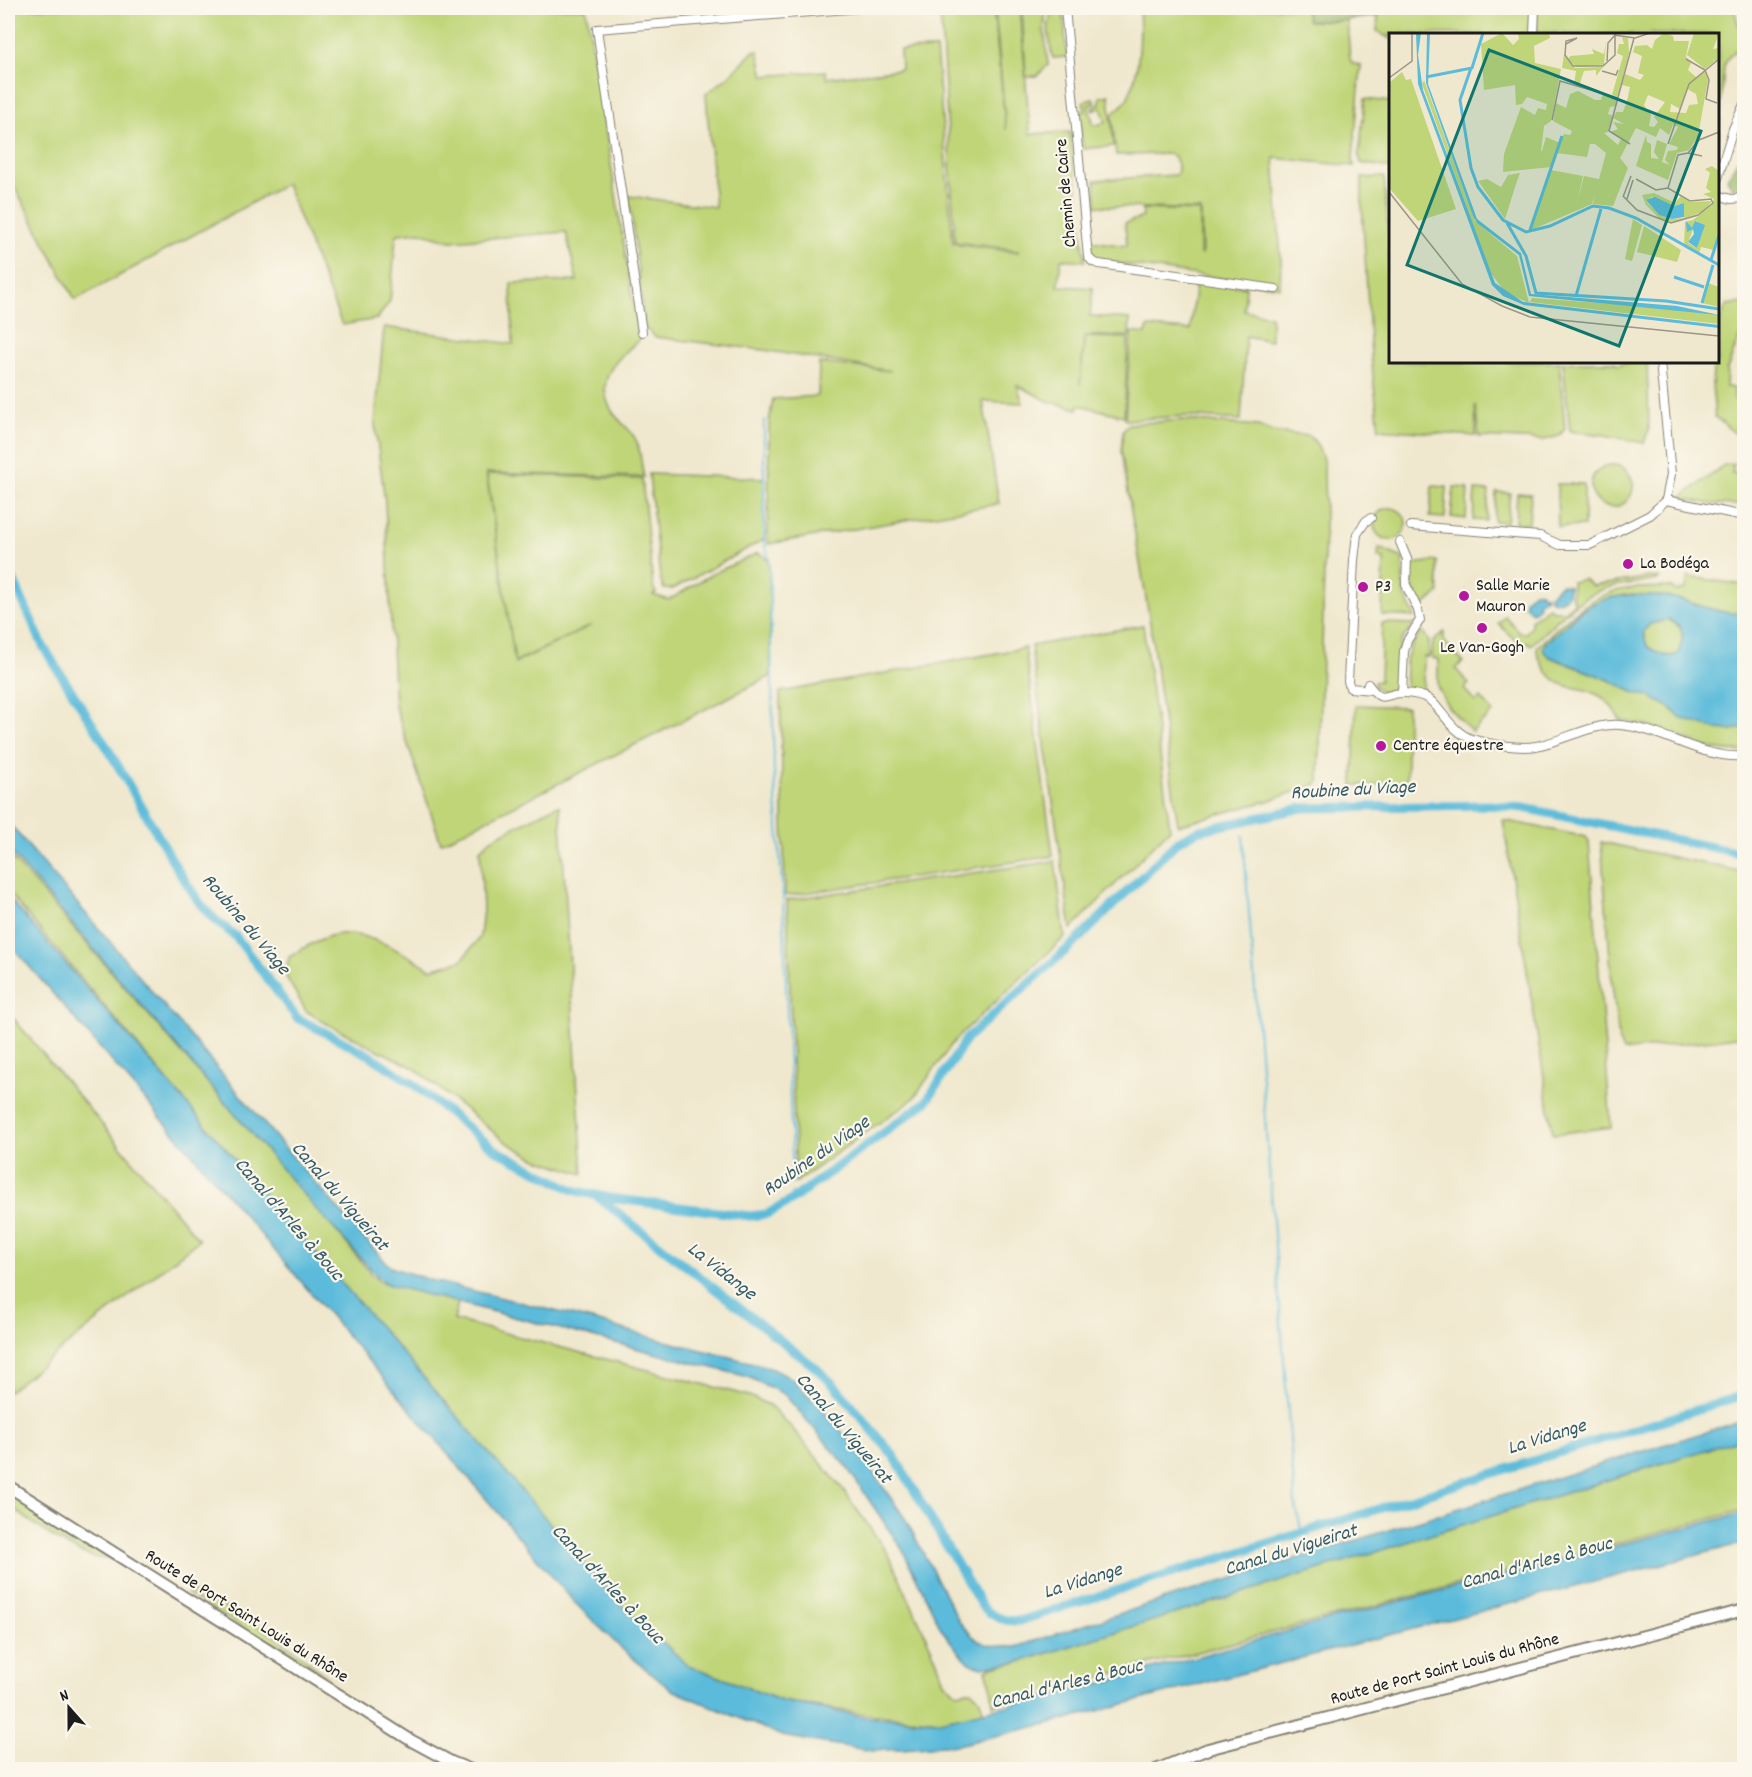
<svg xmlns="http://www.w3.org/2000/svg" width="1752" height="1777" viewBox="0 0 1752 1777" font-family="Dekko,sans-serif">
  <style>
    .green { fill: #c0d578; stroke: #6e784a; stroke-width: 1.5 }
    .forest { fill: #98b668; stroke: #5a6942; stroke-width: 1.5 }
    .water { fill: #5cbbda; stroke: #3c6c7b; stroke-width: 1.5; fill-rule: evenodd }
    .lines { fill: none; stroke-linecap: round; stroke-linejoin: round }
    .stream { stroke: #5cbbda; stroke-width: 2 }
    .canal { stroke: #5cbbda; stroke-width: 9 }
    .minor-casing { stroke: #868275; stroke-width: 10 }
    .secondary-casing { stroke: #868275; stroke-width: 14 }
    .minor { stroke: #fff; stroke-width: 8 }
    .secondary { stroke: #fff; stroke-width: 10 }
    .poi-dot { fill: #b5179e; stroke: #fbf7ec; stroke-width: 2 }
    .labels { text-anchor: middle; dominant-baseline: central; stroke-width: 4.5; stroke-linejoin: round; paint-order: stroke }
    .street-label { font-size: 18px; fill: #1c1c1c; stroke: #fbf7ec }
    .poi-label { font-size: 18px; fill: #1c1c1c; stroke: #fbf7ec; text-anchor: start }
    .water-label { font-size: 20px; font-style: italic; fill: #365c68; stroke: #fbf7ec }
    .inset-river { fill: none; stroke: #5cbbda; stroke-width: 3 }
    .inset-road { fill: none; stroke: #9b9687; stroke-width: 1.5 }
    .view { fill: #0f766e; fill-opacity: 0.15; stroke: #0f766e; stroke-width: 3 }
    .inset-edge { fill: none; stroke: #1c1c1c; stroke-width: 3 }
  </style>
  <rect width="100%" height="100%" fill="#fbf7ec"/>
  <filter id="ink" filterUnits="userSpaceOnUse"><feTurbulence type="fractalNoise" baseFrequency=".0167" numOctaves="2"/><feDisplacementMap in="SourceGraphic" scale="12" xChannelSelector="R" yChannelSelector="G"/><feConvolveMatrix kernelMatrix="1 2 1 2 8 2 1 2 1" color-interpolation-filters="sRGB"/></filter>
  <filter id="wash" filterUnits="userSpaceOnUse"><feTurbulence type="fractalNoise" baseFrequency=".008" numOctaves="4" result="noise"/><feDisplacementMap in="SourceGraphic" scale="24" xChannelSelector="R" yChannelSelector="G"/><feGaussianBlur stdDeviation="1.35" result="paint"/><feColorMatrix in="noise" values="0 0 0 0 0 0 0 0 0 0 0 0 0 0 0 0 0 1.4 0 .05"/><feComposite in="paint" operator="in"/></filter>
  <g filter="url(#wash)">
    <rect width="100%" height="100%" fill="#f0e8ce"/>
    <g class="green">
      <path d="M8,8H586L639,340C617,359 593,379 612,411C618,421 631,429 636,440C641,450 641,466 644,477L486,473L515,663L592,625L515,662L487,474L642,479L653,586L656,593L653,595L669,600L712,574L758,553L769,560L771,676L441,843L395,706L385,502L375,424L384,327L513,344L511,283L577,281L566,232L451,241L420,232L398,234L396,238L390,301L377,319L342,325L286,184L75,300L8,174Z"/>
      <path d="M703,8H745L746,13L706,14Z"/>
      <path d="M940,8H993L1006,130L995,8H1020L1030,134L1070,132L1085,261L1061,259L1058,286L1093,288L1090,316L1130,319L1129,336H1084L1080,385L1085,337L1128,338L1124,416L1079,405L1078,409L1048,401L1017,385L1023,403L983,401L999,504L768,544L769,422L773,399L818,396L819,363L891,371L764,350L655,337L645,328L629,196L715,207L706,94L729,76L754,51H758L764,76L826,71L827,78L901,69L900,50L936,49L953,244L1018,252V250L955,242Z"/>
      <path d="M1022,8H1046L1044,29L1048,65L1037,76L1026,77Z"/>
      <path d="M1055,8H1063L1067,57L1053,58L1052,55C1049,39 1044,21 1055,8Z"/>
      <path d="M1139,8H1307L1305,10L1308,21L1347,20L1350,59L1353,64L1361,65L1353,158L1354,166L1274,158L1281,261L1280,287L1095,260L1091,251L1092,241L1127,246L1125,223L1143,217L1142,209L1200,211V254L1202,255L1201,210L1096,206L1095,180L1176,175C1180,169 1178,163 1175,157L1170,154L1116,155L1112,116C1115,108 1123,107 1127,99C1140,75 1141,35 1139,8Z"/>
      <path d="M1383,8H1531L1530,34H1390V39L1377,31L1378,16Z"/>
      <path d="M1537,8H1734L1743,43L1728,58L1724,66L1718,146V34H1574L1537,32Z"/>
      <path d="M1109,95L1114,146L1083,149L1079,113L1085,111L1083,102L1093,99L1095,103L1088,106L1094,126L1106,122L1101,108L1093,110L1092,108L1100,104V97Z"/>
      <path d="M1365,99L1390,102V168L1361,163L1359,155Z"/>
      <path d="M1384,177L1388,230H1390V362H1559L1565,429L1559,436L1544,440L1479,437L1475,405L1476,436L1379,429L1371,356L1362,205V178Z"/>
      <path d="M1196,281L1246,287L1244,310L1271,316V341L1246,336L1241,420L1184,416L1125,420L1131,332L1146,334L1148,327L1190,330Z"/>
      <path d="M1744,303V335L1740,336L1727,369L1726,387L1734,388V399L1744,407V431L1736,434L1715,417L1712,384L1714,362H1718L1719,325L1726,305Z"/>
      <path d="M1563,362H1615L1617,365L1630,362H1647L1649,429L1644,443L1605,435L1570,431Z"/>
      <path d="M1183,420L1258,426L1272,432L1309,436L1316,443L1322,456L1324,465L1325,524L1319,781L1315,785L1267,801L1178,825L1149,616L1121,451L1123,431L1129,424Z"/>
      <path d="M1734,464L1732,473L1744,474V505L1711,504L1680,498L1719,469L1724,465Z"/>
      <circle cx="1612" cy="486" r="21"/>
      <path d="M649,474L764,478L765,539L673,589H664L660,578Z"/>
      <path d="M1557,484H1584V526L1558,527Z"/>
      <path d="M1432,486L1447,487L1445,518L1430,517Z"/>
      <path d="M1454,487L1468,488L1466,519L1451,517Z"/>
      <path d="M1475,490L1489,491L1486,521L1473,520Z"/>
      <path d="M1496,492L1510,493L1507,522L1494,521Z"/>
      <path d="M1517,493L1531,494L1529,524L1515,523Z"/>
      <circle cx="1390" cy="524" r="16"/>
      <path d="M1379,548L1403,558V591L1415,617L1382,615L1384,559L1378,558Z"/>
      <path d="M1437,561L1439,593L1423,606C1415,592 1403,578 1412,564Z"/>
      <path d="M1650,577L1660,579C1645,583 1629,583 1614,586C1580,593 1555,623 1531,645L1527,642L1521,646L1498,623L1505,616L1519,632L1526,633L1531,627V620L1549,607L1553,611H1564L1575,602L1572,598V582L1584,579L1592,586Z"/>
      <path d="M1688,577L1744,585V613L1733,614L1712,609L1671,597L1623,595L1580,610L1566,624L1550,657L1607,679L1635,693L1649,696L1671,708L1681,718L1716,729L1731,730L1744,728V751C1711,755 1680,735 1649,726C1640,724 1630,722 1621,721C1615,712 1610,702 1600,696C1575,682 1559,695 1542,664C1539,658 1536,653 1537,647C1561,624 1586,597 1620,590C1636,587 1654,588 1671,587L1676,591L1686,589Z"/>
      <path d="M1667,620C1688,626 1683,639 1678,655C1666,659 1657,653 1647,646L1643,632L1650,624Z"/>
      <path d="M1382,623L1414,624L1401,641L1398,660L1396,686L1394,690L1383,693L1374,686V682L1380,681Z"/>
      <path d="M1143,625L1170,829L1071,929L1031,646Z"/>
      <path d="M1423,631L1429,642V657H1424L1423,690L1406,691C1405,662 1403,653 1423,631Z"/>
      <path d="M1444,632V641L1463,662L1456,669L1469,684L1464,689L1476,702L1481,698L1493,712L1472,732L1449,708L1438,688V659L1432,658L1433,642Z"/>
      <path d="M1025,648L1053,856L785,896L780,692Z"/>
      <path d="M1356,705L1407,707V784L1353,785Z"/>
      <path d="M556,806H560L583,1174L537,1159L506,1142L414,1068L329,1025L306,1011L285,975L289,957C304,948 322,936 340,934C368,931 407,955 431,969L462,960L480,937L483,909L480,850L491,839Z"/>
      <path d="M1503,820L1586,837L1589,842L1611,1127L1553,1134Z"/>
      <path d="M1601,842L1744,872V1036L1623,1051L1619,1042L1612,982Z"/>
      <path d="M8,853L259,1142L347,1244L371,1274L380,1282L458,1302L454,1320L749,1396L769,1405L791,1427L841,1487L889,1555L937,1661L944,1682L957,1693L971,1690L979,1698L984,1711L942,1721L865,1714L782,1701L688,1665L618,1602L216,1138L8,892Z"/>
      <path d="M1055,861L1065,937L962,1033L952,1044L913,1099L796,1182L787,900Z"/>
      <path d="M8,1012L199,1240L8,1392Z"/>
      <path d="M1744,1438V1510L993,1705L991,1685L986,1670L991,1667L1019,1662Z"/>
      <path d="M8,1493L111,1559C77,1561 34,1523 8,1505Z"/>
      <path d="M188,1590C240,1611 289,1642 330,1681L187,1594Z"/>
    </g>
    <g class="forest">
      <path d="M1307,8H1383L1378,16L1337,21H1308L1305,10Z"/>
      <path d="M1744,149V191L1734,190L1727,179Z"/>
    </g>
    <g class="water">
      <path d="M1561,584L1569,586L1568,595C1562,600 1558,603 1550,599L1549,596Z"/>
      <path d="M1540,591L1542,595H1546L1545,598L1538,603L1539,607L1532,612L1525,606V599L1534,592Z"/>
      <path d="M1636,595C1648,596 1662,595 1674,598C1698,604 1720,615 1744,613V728L1731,730L1716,729L1680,718L1671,708L1649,696L1635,693L1607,679L1550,657L1544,652L1543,647L1546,642C1580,613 1587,596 1636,595ZM1667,620C1688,625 1683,639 1678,654C1667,659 1657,653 1647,646L1643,632L1650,624Z"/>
      <path d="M8,822L303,1169L390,1267L433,1281L592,1320L657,1339L758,1364L781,1372L791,1378L824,1411L858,1451L906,1520L959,1621C978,1646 986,1646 1016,1647L1159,1601L1744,1420V1438L1019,1662L982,1667L970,1663L958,1651L942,1630L902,1549L844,1463L784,1394L748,1377L389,1285L378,1277L315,1208L8,849Z"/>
      <path d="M8,897L618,1602L688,1665L782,1701L866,1717L940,1721L1084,1688L1343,1616L1744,1513V1543L1051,1723L957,1745L873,1751L782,1736L670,1689L622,1649L574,1602L194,1156L8,942Z"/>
    </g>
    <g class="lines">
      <g class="stream">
        <path d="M764,420V542L769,560L774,770L783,898L793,1184"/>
        <path d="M1243,836L1295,1502L1302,1533"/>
        <path d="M792,1200V1193"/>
      </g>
      <g class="canal">
        <path d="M8,568L43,646L110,752L178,870L199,902L211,916L236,937L297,1018L369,1055L412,1083L494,1149L573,1190L609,1198L750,1216L767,1214L789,1202L926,1102L967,1038L1081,937L1177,842L1197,831L1302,808L1490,805L1524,808L1744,854"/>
        <path d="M599,1198L816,1368L835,1386L894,1456L981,1605C992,1617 1003,1621 1019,1621L1744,1395"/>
      </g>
    </g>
  </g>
  <g filter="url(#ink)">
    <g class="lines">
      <defs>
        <g id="minor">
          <path d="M1065,8L1088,257L1093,262L1099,264L1276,289"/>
          <path d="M1534,34L1535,8"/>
          <path d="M1718,178L1733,129L1744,104"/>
          <path d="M1718,195L1731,199L1744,198"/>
          <path d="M642,332L597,29L860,8"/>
          <path d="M1660,362L1671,474L1666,500"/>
          <path d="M1371,518L1366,521L1357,534L1354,560L1348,681L1350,688L1372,690"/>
          <path d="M1411,526L1540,536L1560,545H1590L1650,515L1666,500L1744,516"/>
          <path d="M1400,542L1407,559L1406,585L1418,610L1420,620L1407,641L1404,651L1402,693"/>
          <path d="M1368,684C1384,706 1383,693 1403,693C1409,693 1419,695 1425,697C1437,701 1451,733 1472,739C1489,744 1519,749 1536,746C1564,741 1591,723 1620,725C1662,728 1703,760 1744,756"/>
        </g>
        <g id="secondary">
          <path d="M8,1486L412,1741L451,1762L471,1770"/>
          <path d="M1156,1770L1208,1749L1744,1610"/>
        </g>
      </defs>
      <use href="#minor" class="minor-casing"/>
      <use href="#secondary" class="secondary-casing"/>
      <use href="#minor" class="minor"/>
      <use href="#secondary" class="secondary"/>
    </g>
  </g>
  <g class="poi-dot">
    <circle cx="1628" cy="564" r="6"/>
    <circle cx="1363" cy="587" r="6"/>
    <circle cx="1464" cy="596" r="6"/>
    <circle cx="1482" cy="628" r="6"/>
    <circle cx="1381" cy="746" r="6"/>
  </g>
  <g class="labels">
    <g class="street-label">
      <text transform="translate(1067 193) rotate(-95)">Chemin de Caire</text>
      <text transform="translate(246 1617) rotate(32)">Route de Port Saint Louis du Rhône</text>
      <text transform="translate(1445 1670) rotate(-15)">Route de Port Saint Louis du Rhône</text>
    </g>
    <g class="poi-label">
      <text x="1640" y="564">La Bodéga</text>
      <text x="1476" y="586">Salle Marie<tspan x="1476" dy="21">Mauron</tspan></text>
      <text x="1375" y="587">P3</text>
      <text x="1482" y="648" text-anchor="middle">Le Van-Gogh</text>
      <text x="1393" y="746">Centre équestre</text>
    </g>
    <g class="water-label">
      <text transform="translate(1353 791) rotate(-3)">Roubine du Viage</text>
      <text transform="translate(245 925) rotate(50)">Roubine du Viage</text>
      <text transform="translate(817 1157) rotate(-35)">Roubine du Viage</text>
      <text transform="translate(339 1197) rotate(49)">Canal du Vigueirat</text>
      <text transform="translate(288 1220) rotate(49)">Canal d'Arles à Bouc</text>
      <text transform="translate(721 1272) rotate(38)">La Vidange</text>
      <text transform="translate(843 1429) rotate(50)">Canal du Vigueirat</text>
      <text transform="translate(1547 1438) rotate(-17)">La Vidange</text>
      <text transform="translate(1291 1551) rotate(-17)">Canal du Vigueirat</text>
      <text transform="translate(1537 1564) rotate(-15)">Canal d'Arles à Bouc</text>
      <text transform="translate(1083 1582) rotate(-17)">La Vidange</text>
      <text transform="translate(607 1585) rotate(47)">Canal d'Arles à Bouc</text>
      <text transform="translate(1067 1685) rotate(-14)">Canal d'Arles à Bouc</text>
    </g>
  </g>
  <g transform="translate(1389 33)">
    <rect width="330" height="330" fill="#f0e8ce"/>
    <path d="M113,0L124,12L130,6L129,0H160L161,5L145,13L146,30L172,36L162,88L155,93L152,118L167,120L162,134L114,139L115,121L132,74L146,82L149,75L157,77L158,71L138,64L133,71L127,72L126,52L95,57L92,11ZM275,0L284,3L285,8H300L297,24L302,30L299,37L307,44L316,38L319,47L309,103L300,117L288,120L279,147L247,133L257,102L258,109L262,111V125L270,126L265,119L268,107L278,111L273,129L281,132L276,127L279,118L288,117L289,114L280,111L289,94L284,92L280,102L271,95L267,104L247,95L231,125L239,135L224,173L204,171L206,162L203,171L142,197L162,137L194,143L188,170L195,143L210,146L217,120L206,111H201L198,124L153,118L157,104L171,110L175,101L181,102L183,98L164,88L167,70L177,75L181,61L189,58L206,67H212L214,61L228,66L227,73L221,74L219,81L224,83L219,99L215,100L229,112L232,106L221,99L229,96L224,89L235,91L224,85L227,79H234L238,68L241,54L233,52L236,41L251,47L255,42L249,40L253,23L244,19L246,13L258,12L263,16L266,7ZM298,56L307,61L309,71L300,72L297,80L281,79L282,71L291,76ZM259,62L276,69L265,84L269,89L265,94L260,93L262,82L255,72ZM305,0H330L324,16L330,15V24L326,29L324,25L325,29L316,36L298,22ZM233,4L239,5L240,20L229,64L223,62L234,23L228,20L230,11H235ZM217,9L215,32L188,34L179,27L181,23L205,21L203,16L215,21ZM175,21L186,35L214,34L207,43V37L195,38L190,53L185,51L187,38L173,35ZM13,39L17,47L22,46L67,176L29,188L0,155V50ZM35,47L86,188L128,223L140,270L116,259L101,239L33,51ZM323,133L330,138V201L325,217L312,214L310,220L295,213L296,189L304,187L323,172L325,166L314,161L322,159L317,155L321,140L316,136ZM307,188L315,192L308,215L299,210ZM131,140L127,151L116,186L89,148L98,146L112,154L119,142ZM265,160L286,170L292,163L301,169L323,168L315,178L285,190L271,186L257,172L253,162ZM263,164L285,173L295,170V185L283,186L270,182L257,168ZM244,186L253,192L243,228L236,226ZM255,193L292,217L288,229L248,219ZM319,250L330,254V274L313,270ZM143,265L305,277L330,282V291L141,269Z" fill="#c0d578" fill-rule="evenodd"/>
    <path d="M27,0H32L29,22L34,57L106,250L134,269L330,292V295L135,272L114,263L103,252L29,51ZM38,0H41L39,51L88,186L132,220L142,261L288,273L330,282L140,263L130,222L88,190L84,183L37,50ZM266,164L285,173L295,170V184L283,186L270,182L257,167ZM297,188L303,195L306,188L316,192L308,215L299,209L305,201L304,196L298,199Z" fill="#5cbbda"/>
    <path class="inset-river" d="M82,35L71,67L82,135L89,154L114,187L137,199L161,193L204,173L220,175L247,185L330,232M37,44L83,35L94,0M118,190L137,223L147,260L277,268L330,276M141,197L173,103M322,227L330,202M285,244L315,254M187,263L212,176M313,270L324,232"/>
    <path class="inset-road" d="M225,2L246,5L261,0M177,11L188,5L177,8L176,22L184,33H214L226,22V0M297,26L316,37L320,47L317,66L328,70M218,28L219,10L226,2M213,38L227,42L229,37M0,45L23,28V0M163,87L171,48L229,65M241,111L220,98L245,5M279,111L300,51L330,26M313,123L299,120L310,107L330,99M279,155L289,122L299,120M0,159L73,251L113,273L141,284L330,303M234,163L248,177L282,190L309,182L324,170L322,166L301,168L279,155L267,157L247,146M234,164L242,143M238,166L244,147"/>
    <path class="view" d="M100,17L312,98L230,313L18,232Z"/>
    <rect width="330" height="330" class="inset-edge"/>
  </g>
  <rect width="1752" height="1777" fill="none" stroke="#fbf7ec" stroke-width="30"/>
  <g transform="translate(69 1708) rotate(339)" stroke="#fbf7ec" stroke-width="4.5" paint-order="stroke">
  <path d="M0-4.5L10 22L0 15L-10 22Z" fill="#1c1c1c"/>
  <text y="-9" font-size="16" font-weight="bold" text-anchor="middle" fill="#1c1c1c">N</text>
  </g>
</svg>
